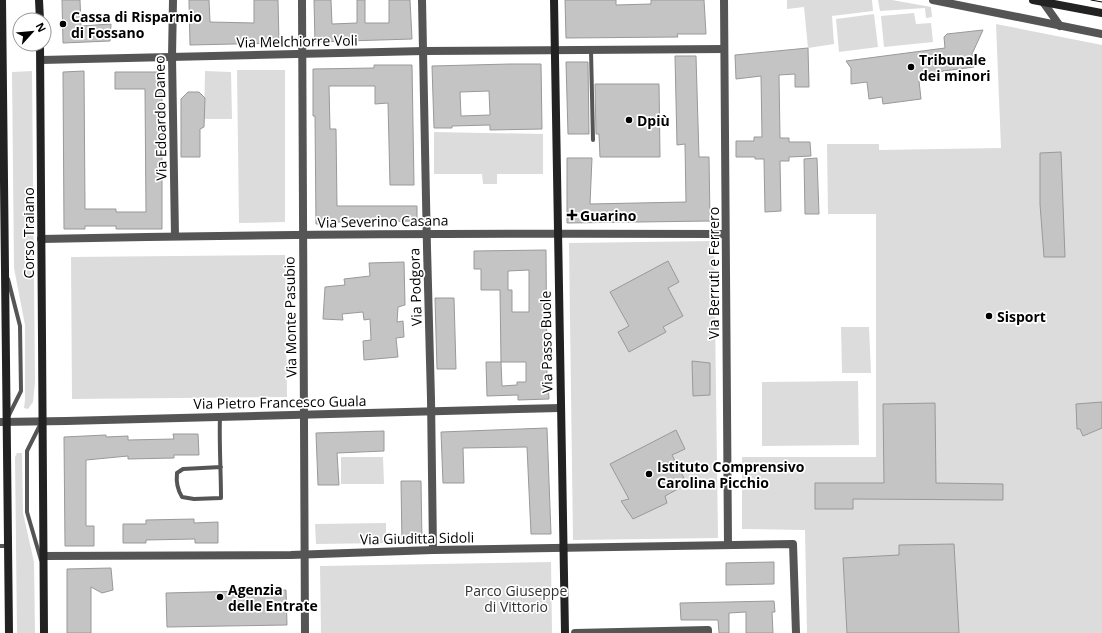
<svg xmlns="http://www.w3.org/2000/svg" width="1102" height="633" viewBox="0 0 1102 633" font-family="'Open Sans',sans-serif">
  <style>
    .green { fill: #dcdcdc }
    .building { fill: #c4c4c4; stroke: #999; fill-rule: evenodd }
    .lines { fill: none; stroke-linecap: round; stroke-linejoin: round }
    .lane { stroke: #555; stroke-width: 4 }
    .street { stroke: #555; stroke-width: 8 }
    .secondary { stroke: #222; stroke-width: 8 }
    .tram { stroke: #000; stroke-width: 1 }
    .poi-dot { fill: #000; stroke: #fff; stroke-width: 1.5 }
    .labels { text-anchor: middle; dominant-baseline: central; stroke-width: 3.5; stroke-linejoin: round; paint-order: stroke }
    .poi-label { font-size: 14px; font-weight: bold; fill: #000; stroke: #fff; text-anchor: start }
    .street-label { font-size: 14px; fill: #000; stroke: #fff }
    .park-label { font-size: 14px; fill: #333; stroke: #fff }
  </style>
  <rect width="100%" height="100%" fill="#fff"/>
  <g class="green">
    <path d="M787,0H872L873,11L832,16L834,44L808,48L804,7L787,9Z"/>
    <path d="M878,0H892L931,7L932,17L926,18L925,8L880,11Z"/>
    <path d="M914,13L916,24L931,23L933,42L884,47L881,16Z"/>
    <path d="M874,14L878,47L839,52L836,19Z"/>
    <path d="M996,24L1102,45V633H807L805,530L742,529V457H876V214H828L827,144H879V150L1001,148Z"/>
    <path d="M237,70H285V222L239,223Z"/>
    <path d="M32,71L35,382L33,402L28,409L24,408L25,400V325L14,268L12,72Z"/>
    <path d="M205,71L231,72L232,119H204Z"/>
    <path d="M434,132L543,134V174H497V184H483L482,174H434Z"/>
    <path d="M714,241L718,538L573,540L569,243Z"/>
    <path d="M285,255L287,397L72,399L71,257Z"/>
    <path d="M841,327H869L871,373H842Z"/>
    <path d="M858,381L859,445L762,446V382Z"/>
    <path d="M17,453H22L23,513L34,562L35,633H17L15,457Z"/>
    <path d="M341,457H383L384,484H341Z"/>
    <path d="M386,523V543L316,544L315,524Z"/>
    <path d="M551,562L552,633H321L320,566Z"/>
  </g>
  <g class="building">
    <path d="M62,0H80L81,26L111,24L110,41L63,43Z"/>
    <path d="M189,0H209L210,22L254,23V0H278L279,43L190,45Z"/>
    <path d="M314,0H331L332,24L357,23V0H365V23H389V0H410L412,39L315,42Z"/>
    <path d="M565,0H616V5L651,4V0H704L706,34H677L678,37L566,38Z"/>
    <path d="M983,30L972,54L974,67L936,72L937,79L919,81L921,99L883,104L882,97L869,99L867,82L851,84V68L846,61L945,48L944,37L947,34Z"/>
    <path d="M808,48L809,87H795V74L779,75L780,138H789V142H810L811,156L789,157V161H780L781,211L765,212L764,159H755V157H736V141H754V137H762L761,76L736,79L735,55Z"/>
    <path d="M675,56H696L699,157H709L710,221L567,223V158H592L590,204L686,202L685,144L677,145Z"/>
    <path d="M566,62H588L589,134H568Z"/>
    <path d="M510,64H541L542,129L490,130V125L452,126V128H434L432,66ZM489,91L490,115L461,116L460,92Z"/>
    <path d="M374,65H412L414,185H390L388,103L375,104V86H329L330,129H336L337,206H417V221L337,222V224H316L315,116H313V69L374,68Z"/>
    <path d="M84,71L85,209H116V212H146L145,89H115V72H162V229H116V226H85V229H64L63,72Z"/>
    <path d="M595,84H659L660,157H600L599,134H596Z"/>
    <path d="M188,92H199L205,98L204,127L200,129V157H181V99Z"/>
    <path d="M1061,152L1065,257H1044L1040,204V153Z"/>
    <path d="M817,158L819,214H805L804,159Z"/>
    <path d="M546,250L547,381H548L549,399L518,400V395L487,396L486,362H501L500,290H481V269H474V251ZM529,270V312H512V290H508V271ZM501,362H526V382H517V385L502,386Z"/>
    <path d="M668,261L679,282L668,288L683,316L663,327L666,332L629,352L618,332L629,326L610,292Z"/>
    <path d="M404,262L405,305L398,307L397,322L403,321L404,337L396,338L398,357L364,360L363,341L371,340L370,319L364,320L363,312L342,314L343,320L323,319L325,287L345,285L344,279L370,276L369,263Z"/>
    <path d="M435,298H454L456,369H437Z"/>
    <path d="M692,361L710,363V395L693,396Z"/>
    <path d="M1102,402V428L1083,436L1080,429H1077L1076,404Z"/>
    <path d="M935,403L936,483L1003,484V500L853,499V509H815V483H884L883,404Z"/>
    <path d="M547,428L551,534H531L527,447L463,448L464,483H443L441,432Z"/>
    <path d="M676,430L685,449L672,455L687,484L665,496L667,503L633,519L621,501L629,499L610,464Z"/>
    <path d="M384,431V451L337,453L339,485H318L316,433Z"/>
    <path d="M173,434H198L199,455H174V458L128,459V456L86,460V526H94V546H65L64,437L106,435V437L128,436V440L174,439Z"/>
    <path d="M401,481H421L422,542L402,543Z"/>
    <path d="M194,519V523L218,522V543H195V539L146,540V543H123V524H146V520Z"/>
    <path d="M954,544L959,633H847L843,558L899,555V545Z"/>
    <path d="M774,562V584L726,585V563Z"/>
    <path d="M111,568L113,590L102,593L91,587V633H67V569Z"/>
    <path d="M286,590L287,625L167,627L166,593Z"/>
    <path d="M774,601L775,612H772L773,633H746V612L729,613V633H719L718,620H681L680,603Z"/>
  </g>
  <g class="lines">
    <g class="lane">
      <path d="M591,50L593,140"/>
      <path d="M8,279L20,326L21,391L9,415"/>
      <path d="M220,416C219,443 221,471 221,498L194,499L182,497C177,489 176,482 177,473L183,469L221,467"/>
      <path d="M41,423L27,451V512L41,560"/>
      <path d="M0,546H8"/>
    </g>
    <g class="street">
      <path d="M173,0L172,57L175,236"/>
      <path d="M302,0L305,633"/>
      <path d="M422,0L427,248L431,399L433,550"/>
      <path d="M724,0L728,545"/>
      <path d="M933,0L1102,34"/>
      <path d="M1043,2L1060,26"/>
      <path d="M41,60L424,51L724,49"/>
      <path d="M41,239C269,234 497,233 725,234"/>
      <path d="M0,422L66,421L560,408"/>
      <path d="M43,556L291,555L433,550L793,544L796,633"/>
      <path d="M575,633L708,630V633"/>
    </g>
    <g class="secondary">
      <path d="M2,0L9,633"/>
      <path d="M39,0L40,20"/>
      <path d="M554,0L565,633"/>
      <path d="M1033,0L1102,13"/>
      <path d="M40,44L44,633"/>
    </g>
    <path class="tram" d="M1091,0L1102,2"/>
  </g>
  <g class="poi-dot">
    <circle cx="63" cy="24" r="4"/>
    <circle cx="911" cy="67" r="4"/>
    <circle cx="629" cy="120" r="4"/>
    <path d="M570 209h4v4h4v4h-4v4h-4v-4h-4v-4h4z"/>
    <circle cx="989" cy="316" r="4"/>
    <circle cx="649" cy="474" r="4"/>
    <circle cx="220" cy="597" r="4"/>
  </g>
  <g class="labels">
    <g class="poi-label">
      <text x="71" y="16">Cassa di Risparmio<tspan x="71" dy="16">di Fossano</tspan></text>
      <text x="919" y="59">Tribunale<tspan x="919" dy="16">dei minori</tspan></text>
      <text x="637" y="120">Dpiù</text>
      <text x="580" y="215">Guarino</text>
      <text x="997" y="316">Sisport</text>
      <text x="657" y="466">Istituto Comprensivo<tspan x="657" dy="16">Carolina Picchio</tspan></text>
      <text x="228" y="589">Agenzia<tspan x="228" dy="16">delle Entrate</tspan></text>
    </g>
    <g class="street-label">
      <text transform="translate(297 41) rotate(-1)">Via Melchiorre Voli</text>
      <text transform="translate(160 118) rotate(-91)">Via Edoardo Daneo</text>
      <text transform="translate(383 221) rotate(-1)">Via Severino Casana</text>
      <text transform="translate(28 233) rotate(-90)">Corso Traiano</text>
      <text transform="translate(713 273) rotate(-90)">Via Berruti e Ferrero</text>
      <text transform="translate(415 287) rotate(-92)">Via Podgora</text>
      <text transform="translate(290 317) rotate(-91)">Via Monte Pasubio</text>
      <text transform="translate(546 342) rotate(-91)">Via Passo Buole</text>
      <text transform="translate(280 402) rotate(-1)">Via Pietro Francesco Guala</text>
      <text transform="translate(417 538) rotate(-1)">Via Giuditta Sidoli</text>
    </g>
    <g class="park-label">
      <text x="516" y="590">Parco Giuseppe<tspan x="516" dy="16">di Vittorio</tspan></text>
    </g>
  </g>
  <g transform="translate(32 32) rotate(63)"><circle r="19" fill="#ffffff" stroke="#999999"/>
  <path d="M0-3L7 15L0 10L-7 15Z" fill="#000000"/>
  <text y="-6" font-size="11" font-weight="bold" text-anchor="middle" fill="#000000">N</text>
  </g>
</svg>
